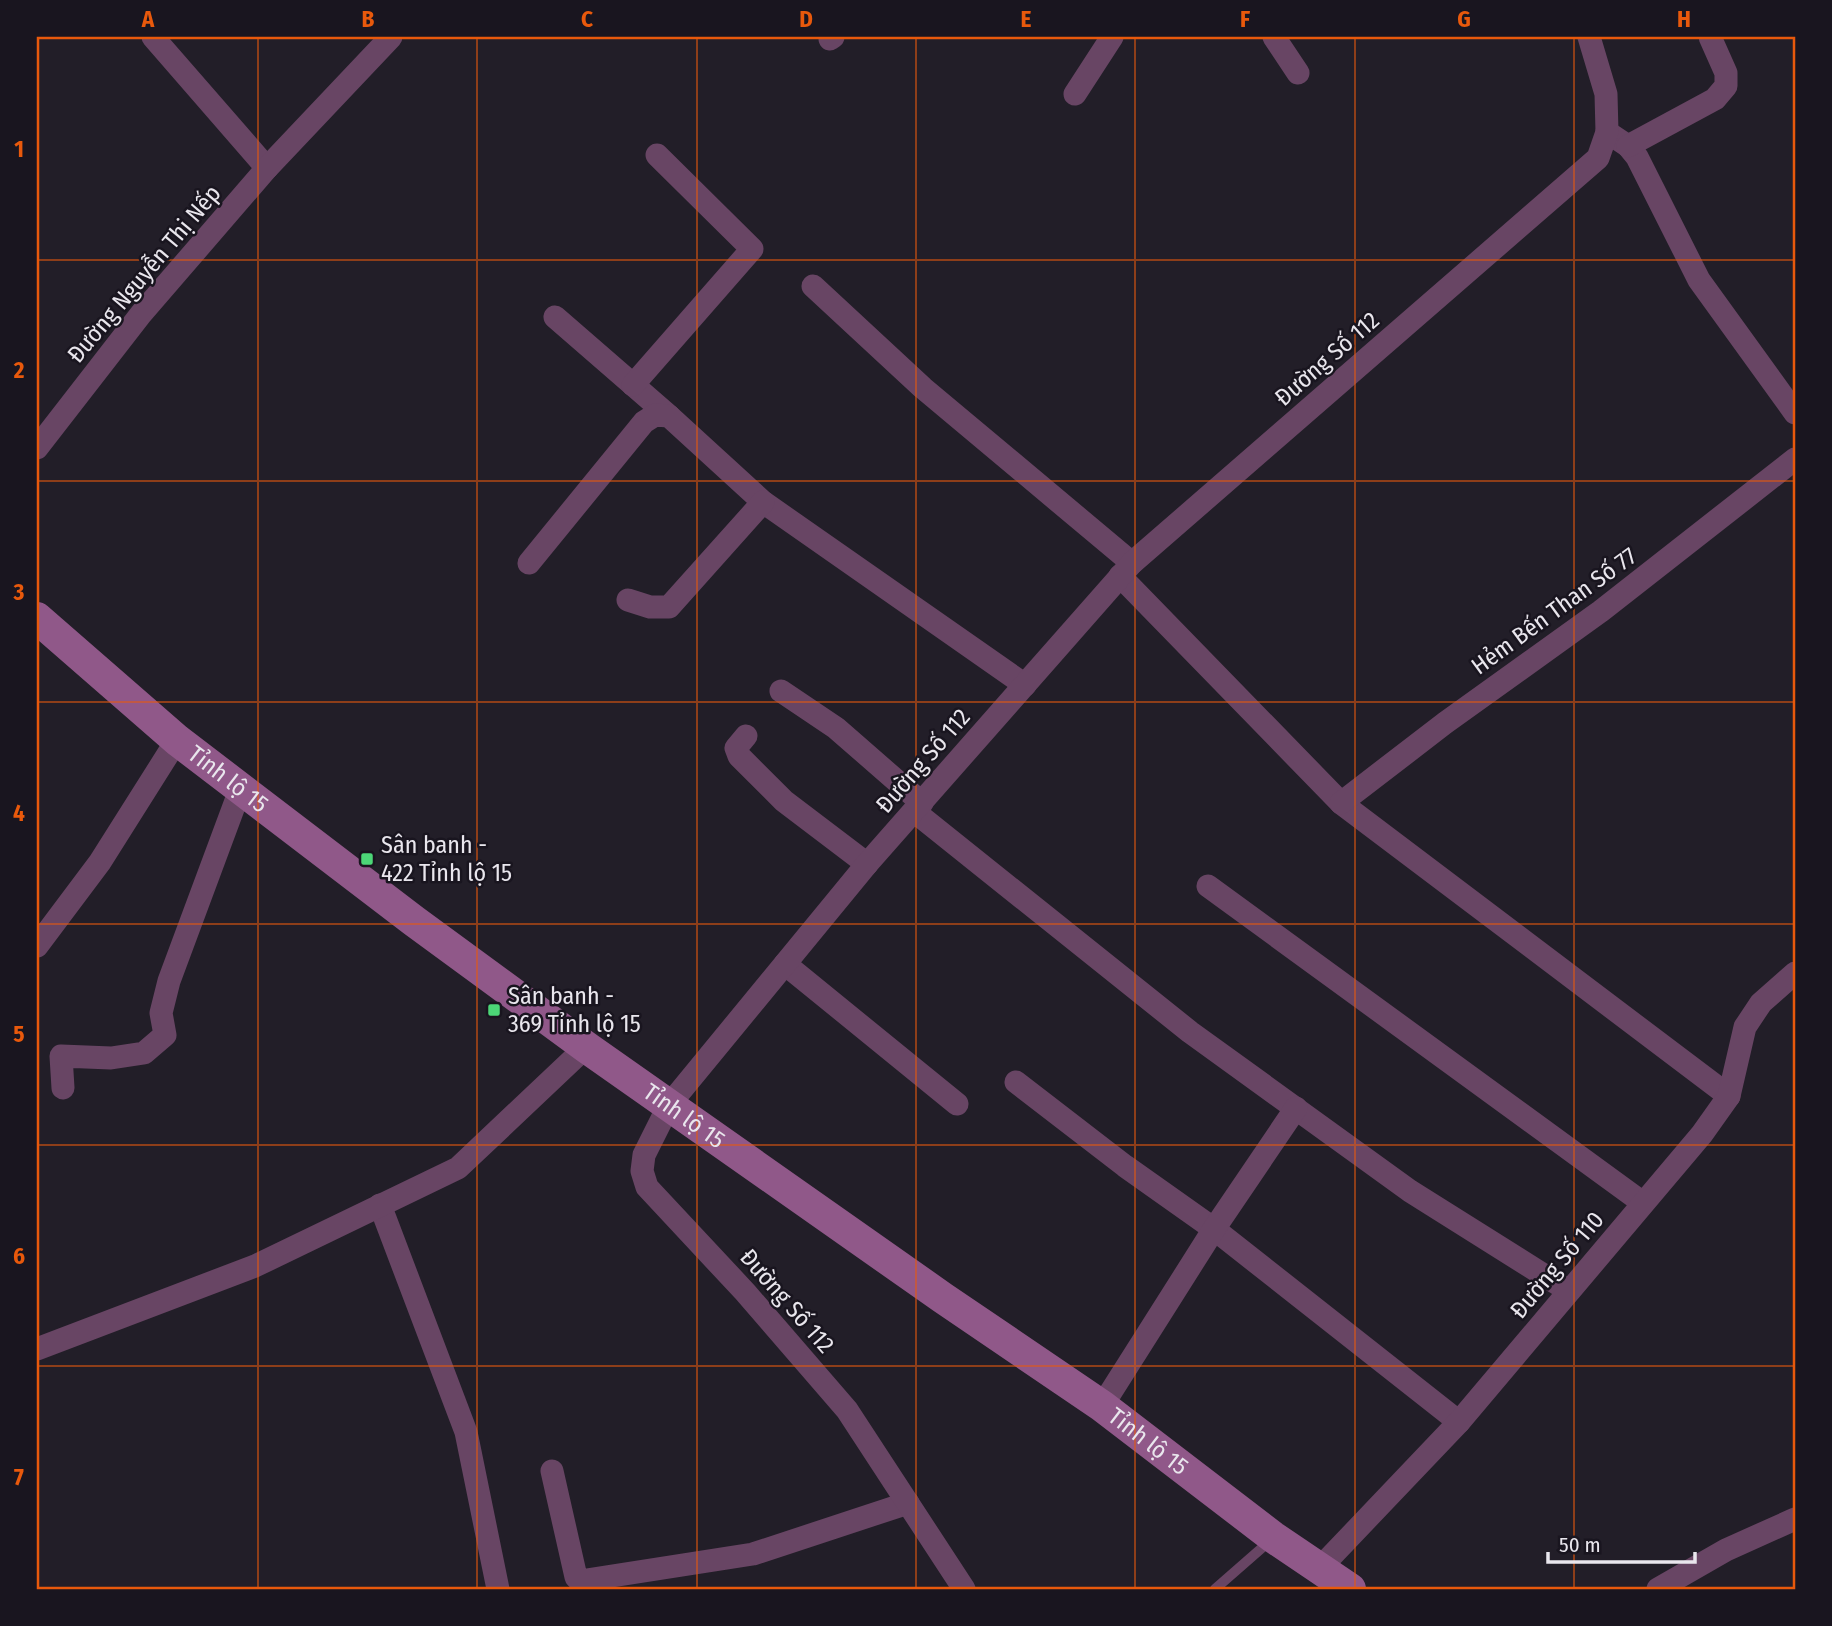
<svg xmlns="http://www.w3.org/2000/svg" width="1832" height="1626" viewBox="0 0 1832 1626" font-family="'Fira Sans Condensed',sans-serif">
  <style>
    .lines { fill: none; stroke-linecap: round; stroke-linejoin: round }
    .lane { stroke: #684564; stroke-width: 10 }
    .street { stroke: #684564; stroke-width: 23 }
    .secondary { stroke: #905889; stroke-width: 32 }
    .grid { fill: none; stroke: #e8590c; stroke-width: 2; stroke-opacity: 0.55 }
    .poi-dot { fill: #4cd677; stroke: #19151f; stroke-width: 2.5 }
    .labels { text-anchor: middle; dominant-baseline: central; stroke-width: 5; stroke-linejoin: round; paint-order: stroke }
    .street-label { font-size: 24px; fill: #e9e6ed; stroke: #19151f }
    .poi-label { font-size: 24px; fill: #e9e6ed; stroke: #19151f; text-anchor: start }
    .neatline { fill: none; stroke: #e8590c; stroke-width: 2.5 }
    .grid-label { font-size: 23px; text-anchor: middle; font-weight: bold; fill: #e8590c }
  </style>
  <rect width="100%" height="100%" fill="#221e28"/>
  <g class="lines">
    <path class="lane" d="M1215,1589L1271,1540"/>
    <g class="street">
      <path d="M153,37L267,168"/>
      <path d="M1274,37L1298,73"/>
      <path d="M830,39L833,37"/>
      <path d="M1075,94L1112,37"/>
      <path d="M1607,132L1628,146L1637,157L1699,280L1795,413"/>
      <path d="M1628,146L1715,99L1726,86V73L1710,37"/>
      <path d="M813,286L923,388L1132,563"/>
      <path d="M555,317L669,416"/>
      <path d="M633,385L752,249L657,155"/>
      <path d="M37,448L141,314L267,168L391,37"/>
      <path d="M529,563L644,422L655,415L669,416L763,502L1025,685"/>
      <path d="M1120,576L1341,803L1729,1096"/>
      <path d="M628,600L650,607H669L763,502"/>
      <path d="M781,691L836,728L922,803"/>
      <path d="M746,736L736,748L739,756L784,801L867,864"/>
      <path d="M1341,803L1445,723L1601,611L1795,459"/>
      <path d="M915,812L1190,1032L1410,1191L1569,1291"/>
      <path d="M1208,886L1643,1203"/>
      <path d="M37,946L100,862L177,740"/>
      <path d="M785,964L957,1104"/>
      <path d="M1016,1082L1125,1166L1214,1229L1459,1422"/>
      <path d="M63,1088L61,1056L111,1058L144,1053L165,1035L161,1013L169,981L240,790"/>
      <path d="M380,1205L466,1432L498,1589"/>
      <path d="M37,1349L255,1266L458,1168L586,1047"/>
      <path d="M1102,1406L1214,1229L1296,1108"/>
      <path d="M552,1471L576,1577L580,1581L753,1554L908,1503"/>
      <path d="M1319,1569L1459,1422L1702,1134L1729,1096L1745,1027L1761,1003L1795,973"/>
      <path d="M964,1589L847,1410L745,1292L647,1187L642,1171L644,1155L669,1105L867,864L1132,563L1598,158L1607,132L1606,94L1589,37"/>
      <path d="M1658,1589L1726,1550L1795,1519"/>
    </g>
    <path class="secondary" id="s1" d="M37,618L177,740L414,921L586,1047L943,1298L1102,1406L1273,1537L1350,1589"/>
  </g>
  <path class="grid" d="M258,37V1589M477,37V1589M697,37V1589M916,37V1589M1135,37V1589M1355,37V1589M1574,37V1589M37,260H1795M37,481H1795M37,702H1795M37,924H1795M37,1145H1795M37,1366H1795"/>
  <g class="poi-dot">
    <rect x="360" y="852" width="14" height="14" rx="3.5"/>
    <rect x="487" y="1003" width="14" height="14" rx="3.5"/>
  </g>
  <g class="labels">
    <g class="street-label">
      <text transform="translate(144 274) rotate(-50)">Đường Nguyễn Thị Nếp</text>
      <text transform="translate(1327 359) rotate(-41)">Đường Số 112</text>
      <text transform="translate(1554 611) rotate(-36)">Hẻm Bến Than Số 77</text>
      <text transform="translate(923 761) rotate(-49)">Đường Số 112</text>
      <text stroke="none"><textPath href="#s1" startOffset="250">Tỉnh lộ 15</textPath></text>
      <text stroke="none"><textPath href="#s1" startOffset="817">Tỉnh lộ 15</textPath></text>
      <text transform="translate(1557 1265) rotate(-50)">Đường Số 110</text>
      <text transform="translate(787 1301) rotate(49)">Đường Số 112</text>
      <text stroke="none"><textPath href="#s1" startOffset="1384">Tỉnh lộ 15</textPath></text>
    </g>
    <g class="poi-label">
      <text x="381" y="845">Sân banh -<tspan x="381" dy="28">422 Tỉnh lộ 15</tspan></text>
      <text x="508" y="996">Sân banh -<tspan x="508" dy="28">369 Tỉnh lộ 15</tspan></text>
    </g>
  </g>
  <rect width="1832" height="1626" fill="none" stroke="#19151f" stroke-width="77"/>
  <path d="M1548 1552v10h147v-10" fill="none" stroke="#e9e6ed" stroke-width="3.5"/>
  <text x="1559" y="1552" font-size="21" fill="#e9e6ed" stroke="#19151f" stroke-width="5" paint-order="stroke">50 m</text>
  <rect x="38" y="38" width="1756" height="1550" class="neatline"/>
  <g class="grid-label">
    <text x="148" y="27">A</text>
    <text x="368" y="27">B</text>
    <text x="587" y="27">C</text>
    <text x="806" y="27">D</text>
    <text x="1026" y="27">E</text>
    <text x="1245" y="27">F</text>
    <text x="1464" y="27">G</text>
    <text x="1684" y="27">H</text>
    <text x="19" y="157">1</text>
    <text x="19" y="378">2</text>
    <text x="19" y="600">3</text>
    <text x="19" y="821">4</text>
    <text x="19" y="1042">5</text>
    <text x="19" y="1264">6</text>
    <text x="19" y="1485">7</text>
  </g>
</svg>
